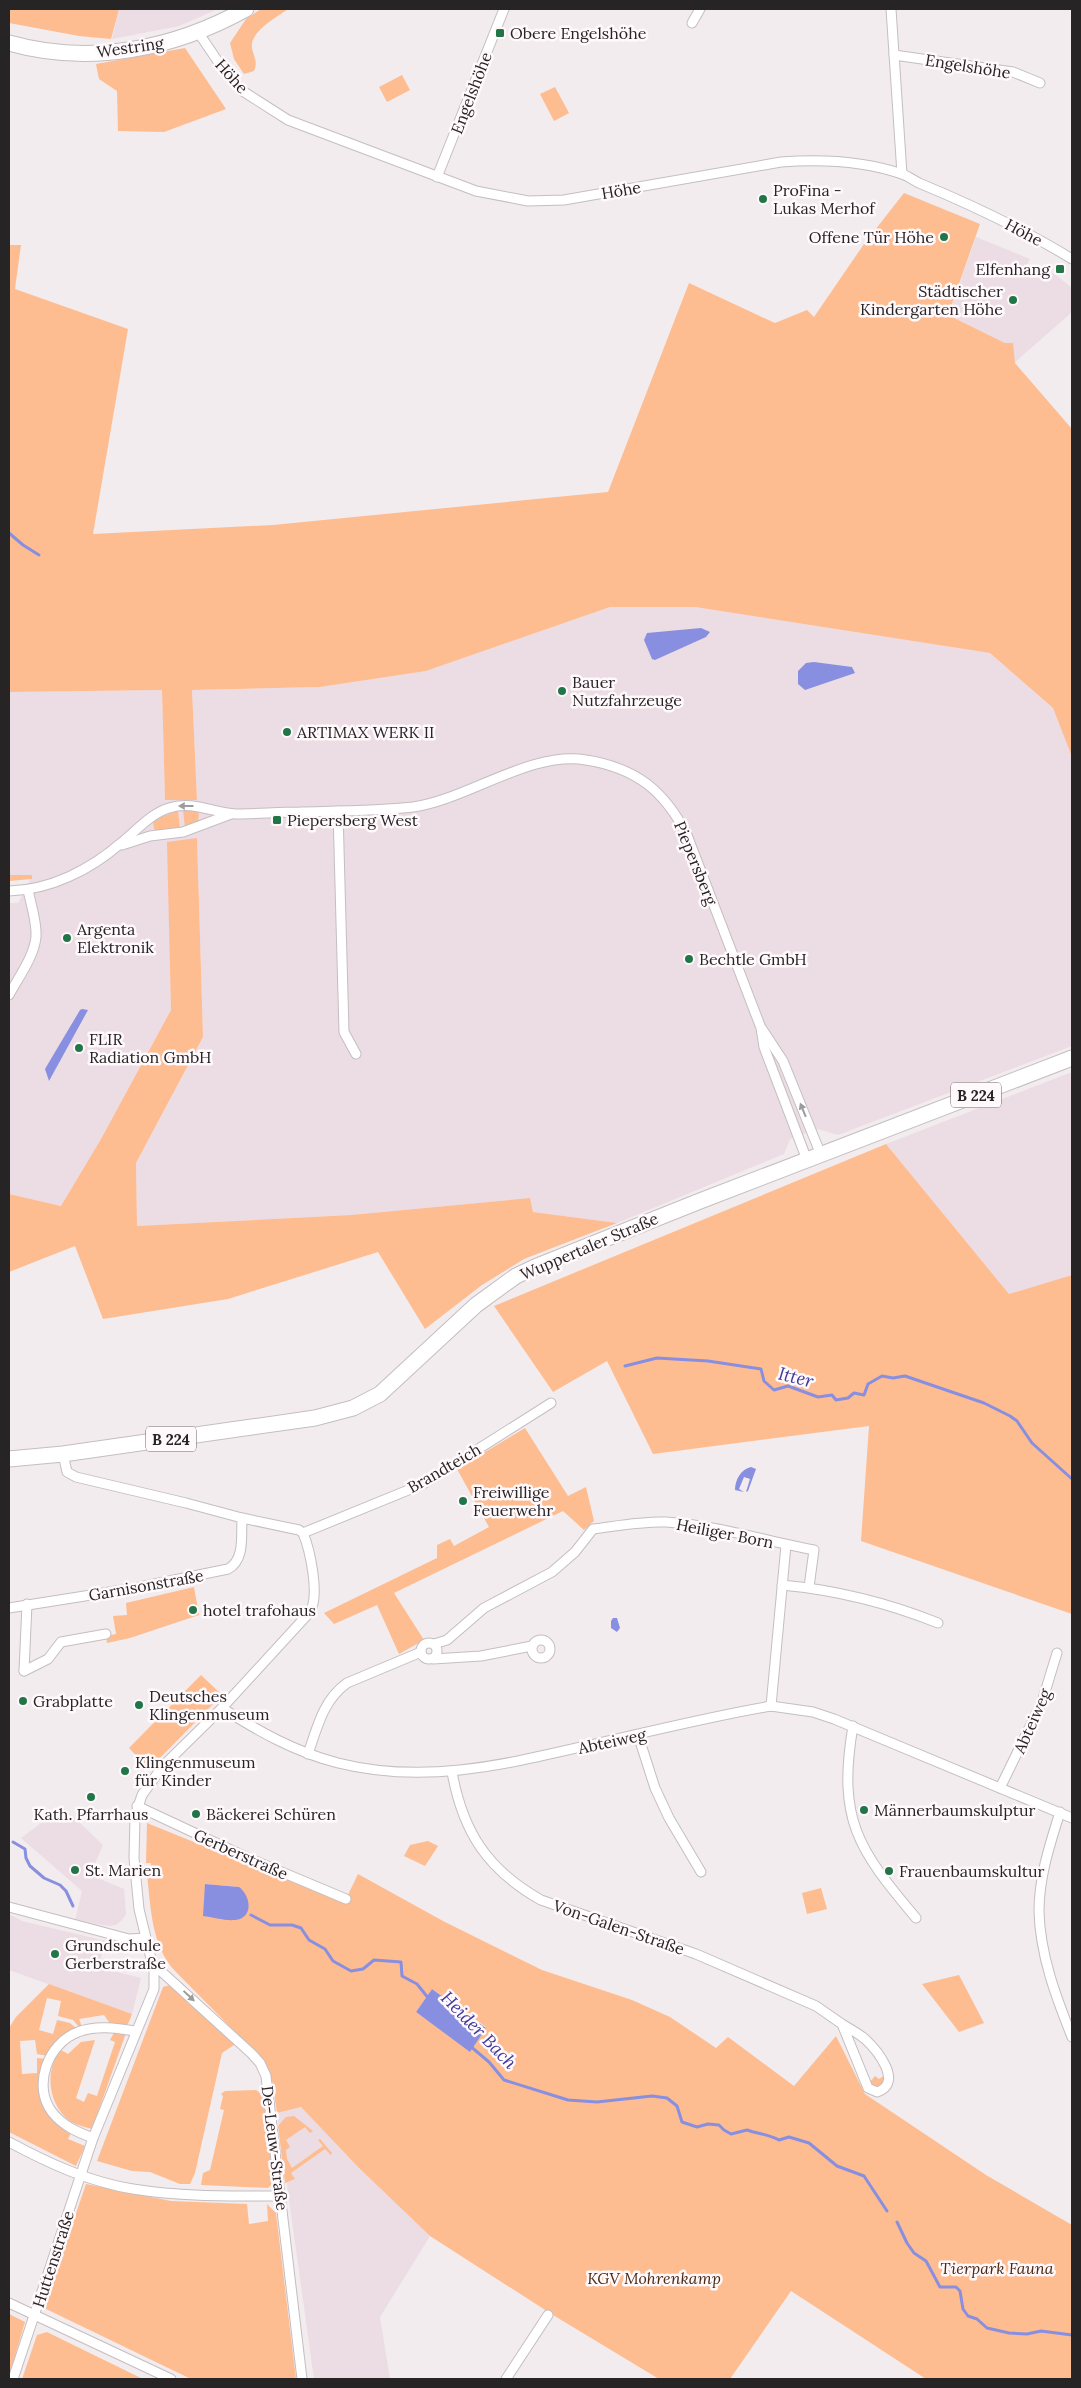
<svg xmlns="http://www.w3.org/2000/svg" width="1081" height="2388" viewBox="0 0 1081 2388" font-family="Lora,serif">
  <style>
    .built { fill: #ebdde3 }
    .green { fill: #febc91; fill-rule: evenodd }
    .water { fill: #888fe1 }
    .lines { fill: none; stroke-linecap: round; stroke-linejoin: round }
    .stream { stroke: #888fe1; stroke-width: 3 }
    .minor-casing { stroke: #c4bec1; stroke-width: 11 }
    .primary-casing { stroke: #c4bec1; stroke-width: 17 }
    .minor { stroke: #fff; stroke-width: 9 }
    .primary { stroke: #fff; stroke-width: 15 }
    .oneway { fill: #9d9c9d }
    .poi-dot { fill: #217547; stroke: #fff9fc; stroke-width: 2 }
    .labels { text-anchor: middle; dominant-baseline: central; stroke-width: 5; stroke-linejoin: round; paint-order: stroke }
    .shield { fill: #fff9fc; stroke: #676466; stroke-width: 1 }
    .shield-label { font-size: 15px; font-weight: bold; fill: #262425 }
    .poi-label { font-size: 16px; fill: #262425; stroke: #fff9fc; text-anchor: start }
    .street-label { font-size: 16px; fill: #262425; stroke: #fff9fc }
    .park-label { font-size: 16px; font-style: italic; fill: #4a2912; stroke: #fff9fc }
    .water-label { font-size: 18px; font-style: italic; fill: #3e3a9a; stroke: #fff9fc }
  </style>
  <rect width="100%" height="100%" fill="#f2ecee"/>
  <g class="built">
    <path d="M119,9H218L179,26L112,39Z"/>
    <path d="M976,237L1030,259L1027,265L1034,268L1035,266L1056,275L1072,288V312L1014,363L1005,343L948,315Z"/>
    <path d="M610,607H695L990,653L1053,708L1072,757V1046L838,1135L818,1129L790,1139L784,1154L617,1223L533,1212L530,1198L351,1215L137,1226L136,1163L203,1037L197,839L168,842L171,1010L101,1139L61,1206L9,1194V903H18L32,876L9,875V692L162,690L165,800H197L192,690L320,687L426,671Z"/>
    <path d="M1072,1072V1275L1009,1294L886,1144Z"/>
    <path d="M63,1807L103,1845L90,1875L124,1889L126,1914L122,1920L116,1925L110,1926L75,1921L82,1891L21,1838Z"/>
    <path d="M9,1914L22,1921L106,1941L98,1967L141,1978L132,2014L9,1970Z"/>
    <path d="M301,2107L359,2168L430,2236L380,2317L390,2379H314L277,2113Z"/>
  </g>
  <g class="green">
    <path d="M9,9H119L111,39L79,36L9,23Z"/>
    <path d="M261,9H288C277,17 249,32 252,48C254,58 258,61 254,71L244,74L234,59L230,43L246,19Z"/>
    <path d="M185,48L226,109L164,132L118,131L117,91L99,79L96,64Z"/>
    <path d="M402,75L410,90L387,102L379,87Z"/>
    <path d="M555,87L569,113L554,121L540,94Z"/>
    <path d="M904,193L980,224L948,315L1005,343H1013L1015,363L1072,429V757L1053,708L990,653L695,607H610L426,671L320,687L192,690L197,800H165L162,690L9,692V245H21L15,289L128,329L93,534L273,525L608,492L689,283L775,323L807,310L814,317L864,244Z"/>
    <path d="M183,810H195L199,814L198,823L185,828Z"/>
    <path d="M178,811L180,829L158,831L154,829L153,821L155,819Z"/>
    <path d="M197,838L203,1037L136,1163L137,1226L351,1215L530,1198L533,1212L617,1223L524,1259L482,1285L425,1329L378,1252L228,1299L103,1319L75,1246L9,1272V1194L61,1206L101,1139L171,1010L167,842Z"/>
    <path d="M9,875H32V879L9,881Z"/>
    <path d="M886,1144L1009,1294L1072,1275V1614L861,1541L869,1426L653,1454L607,1361L553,1392L494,1306Z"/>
    <path d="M525,1428L568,1496L586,1487L594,1521L584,1530L563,1511L394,1593L424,1640L399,1654L377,1605L334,1624L324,1613L437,1558V1545L450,1539L454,1546L489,1527L457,1469Z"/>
    <path d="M194,1587L199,1615L130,1638L107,1643L106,1636L116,1634L113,1616L127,1615L126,1603Z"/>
    <path d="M201,1675L222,1695L149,1769L129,1748Z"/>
    <path d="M147,1823L344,1903L358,1874L443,1921L542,1970L632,2000L670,2017L716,2048L728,2037L794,2086L836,2036L865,2094L986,2175L1072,2225V2379H926L791,2291L730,2379H659L553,2315L430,2236L359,2168L301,2107L277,2113L272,2080L262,2059L175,1971C151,1945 151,1908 147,1875L151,1874V1863H146ZM205,1884L239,1887L233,1920ZM432,1989L486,2027L470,2051L416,2012Z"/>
    <path d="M428,1841L438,1846L425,1866L404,1856L410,1845Z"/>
    <path d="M821,1888L827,1909L807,1914L802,1893Z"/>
    <path d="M959,1975L984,2023L959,2032L922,1984Z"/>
    <path d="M49,1984L132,2014L128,2024L111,2025L104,2015L79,2019L82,2027L80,2028L73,2020L58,2016L61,2001L47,1998L39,2030L53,2034L57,2020L70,2023L77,2029L48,2056L37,2054L35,2040L20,2041L22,2074L37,2073V2058L47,2059L44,2100L71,2133L68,2139L85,2146L76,2166L9,2132V2028L16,2017Z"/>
    <path d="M170,1985L237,2043L222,2053L195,2173L190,2184H180L150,2172L132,2171L97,2161L163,1987Z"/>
    <path d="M115,2031L126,2033L92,2129C85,2127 76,2125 70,2121C48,2105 44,2070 61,2050L68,2054L81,2042L95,2040L76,2098L84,2102L88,2093L97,2096L115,2042L110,2040Z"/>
    <path d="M885,2075L886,2079L882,2087H874L870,2082L875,2076L879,2079Z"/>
    <path d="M256,2090L266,2098L274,2182L268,2188L201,2185L203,2173L210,2170L224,2110L220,2109L223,2096L221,2094L225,2091Z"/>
    <path d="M294,2116L313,2131L310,2133L305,2127L286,2140L290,2147L286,2150L287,2159L292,2168L323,2146L318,2140L320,2139L332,2153L331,2155L325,2149L291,2173L295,2179L285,2183L278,2126L286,2117Z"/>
    <path d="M86,2184L171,2201L247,2204L249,2224L268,2221L267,2204L276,2213L296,2379H191L44,2308Z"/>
    <path d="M9,2314L25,2322L9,2376Z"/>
    <path d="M47,2332L55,2336L143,2379H22L37,2335Z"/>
  </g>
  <g class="water">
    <path d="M701,628L710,632L706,637L655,660L652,659L644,640L647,633Z"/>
    <path d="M814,662L852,667L855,673L805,690L798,684V671L806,663Z"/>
    <path d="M82,1009L88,1010L49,1081L45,1069L80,1010Z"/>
    <path d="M751,1467L756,1469L748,1491L746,1492L750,1479L744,1477L739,1489L744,1492L735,1490C735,1480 741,1469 751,1467Z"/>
    <path d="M613,1618H617L620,1628L617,1632L611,1628V1621Z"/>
    <path d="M205,1884L239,1887C251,1896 254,1918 235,1920C225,1921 213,1917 203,1916Z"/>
    <path d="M432,1989L486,2028L470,2052L416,2012Z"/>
  </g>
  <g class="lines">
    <g class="stream">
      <path d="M9,533L23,545L39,555"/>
      <path d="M625,1366L657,1358L708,1361L761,1369L764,1381L774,1390L788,1386L818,1397L832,1395L836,1400L848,1398L854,1393L864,1395L868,1384L882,1376L893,1378L905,1376L984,1403L1010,1416L1017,1421L1032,1443L1072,1479"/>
      <path d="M13,1842L25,1849L26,1858L30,1866L44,1878L60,1885L66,1891L73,1906"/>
      <path d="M251,1915L270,1925H292L301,1928L309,1940L325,1949L333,1961L351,1971L363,1969L374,1960L401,1962L402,1976L417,1984L429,1999"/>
      <path d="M469,2045L489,2062L504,2080L568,2100L597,2102L652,2096L667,2098L677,2106L682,2122L697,2127L708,2124L719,2125L724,2130L731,2134L747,2130C758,2134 768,2134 779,2140L789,2137L809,2143L837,2166L864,2176L887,2211"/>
      <path d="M897,2222L907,2243L914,2253L926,2261L940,2287H956L960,2291L963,2309L968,2316L977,2319L987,2328L1009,2333L1027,2334L1041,2331L1072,2335"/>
    </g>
    <defs>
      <g id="minor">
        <path d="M891,9L902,174"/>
        <path d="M692,23L700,9"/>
        <path d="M198,32L221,66L241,90L288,120L476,191L528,201L564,200L781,162C820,159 864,161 902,174C908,176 913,180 919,183C972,205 1023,229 1072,259"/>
        <path d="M894,55L1013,72L1040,83"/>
        <path d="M437,177L504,9"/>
        <path d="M338,811L344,1032L356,1054"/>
        <path d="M122,845L150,836L183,832L231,814"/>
        <path d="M9,891C50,890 90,870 121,843C136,831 150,814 169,808C192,800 213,813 236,814C257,814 279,812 300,812C337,811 376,811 413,807C466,800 532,750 586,760C636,768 664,790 687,835L761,1028L764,1047L807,1160"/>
        <path d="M9,995C18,978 34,957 36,937C37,922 31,905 28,890"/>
        <path d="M762,1029L783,1061L821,1155"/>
        <path d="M63,1454L67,1472L76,1477L186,1503L242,1518L299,1530L303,1533"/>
        <path d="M303,1533L423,1484L551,1403"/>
        <path d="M782,1585C836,1590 888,1603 938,1623"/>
        <path d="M9,1608L135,1588L228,1569C245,1560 241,1536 242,1518"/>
        <circle cx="541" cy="1649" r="9"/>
        <circle cx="429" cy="1651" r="8"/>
        <path d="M434,1644L447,1640L484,1608L552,1572L575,1552L593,1529C617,1526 642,1521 666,1522C716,1525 765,1541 814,1550L809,1587"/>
        <path d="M433,1659L481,1656L532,1646"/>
        <path d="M24,1671L48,1659L61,1642L106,1634"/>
        <path d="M24,1671L27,1604"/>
        <path d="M771,1706L786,1545"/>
        <path d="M222,1708C258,1731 295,1752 338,1763C422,1784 499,1766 581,1747C644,1733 707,1717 771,1706L813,1712L834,1719L1072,1818"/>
        <path d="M853,1726C837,1820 858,1849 916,1918"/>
        <path d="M638,1735L655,1788L669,1818L701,1872"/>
        <path d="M308,1754C317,1728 323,1700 347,1683L421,1652"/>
        <path d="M452,1772C463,1833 488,1870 541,1900L696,1954L816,2006L842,2024L868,2088L877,2092C904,2083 877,2050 865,2039C858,2033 850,2029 842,2024"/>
        <path d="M1000,1788L1042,1702L1057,1653"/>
        <path d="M137,1806L246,1857L346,1899"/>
        <path d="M1060,1812C1050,1844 1039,1877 1039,1911C1040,1955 1056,1997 1072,2037"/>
        <path d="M9,1907L129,1939L146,1938"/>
        <path d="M152,1963L252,2054L260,2063L266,2076L302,2379"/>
        <path d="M93,2138C77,2132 63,2126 52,2112C32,2086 48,2043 78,2032C95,2025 117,2028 135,2031"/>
        <path d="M9,2142C48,2163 89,2182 133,2189C182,2197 232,2196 281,2196"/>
        <path d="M9,2303L171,2379"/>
        <path d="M13,2379L93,2138L154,1989V1971L139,1909L134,1858L135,1816L142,1795L163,1766L222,1708L310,1612C320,1595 310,1550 303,1533"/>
        <path d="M506,2379L548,2315"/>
      </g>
      <g id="primary">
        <path d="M9,43C90,66 174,49 246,9"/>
        <path d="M9,1459L63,1454L315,1418L353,1408L380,1394L476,1305L516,1276L535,1267L700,1201L1072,1058"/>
      </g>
    </defs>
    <use href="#minor" class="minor-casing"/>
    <use href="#primary" class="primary-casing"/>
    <use href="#minor" class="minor"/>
    <use href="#primary" class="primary"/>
  </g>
  <defs><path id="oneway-solid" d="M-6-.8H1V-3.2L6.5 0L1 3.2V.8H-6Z" transform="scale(1.25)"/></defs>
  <g class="oneway">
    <use href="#oneway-solid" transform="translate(186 806) rotate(180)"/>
    <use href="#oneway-solid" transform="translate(803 1110) rotate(-112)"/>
    <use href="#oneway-solid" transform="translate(189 1996) rotate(43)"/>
  </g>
  <g class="poi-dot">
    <rect x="495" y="28" width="10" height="10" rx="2.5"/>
    <circle cx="763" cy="199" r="5"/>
    <circle cx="944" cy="237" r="5"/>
    <rect x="1055" y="264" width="10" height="10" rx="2.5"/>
    <circle cx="1013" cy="300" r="5"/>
    <circle cx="562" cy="691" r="5"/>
    <circle cx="287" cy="732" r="5"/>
    <rect x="272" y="815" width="10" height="10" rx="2.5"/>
    <circle cx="67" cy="938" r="5"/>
    <circle cx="689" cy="959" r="5"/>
    <circle cx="79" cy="1048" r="5"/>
    <circle cx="463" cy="1501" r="5"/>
    <circle cx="193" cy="1610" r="5"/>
    <circle cx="23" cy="1701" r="5"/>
    <circle cx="139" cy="1705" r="5"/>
    <circle cx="125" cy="1771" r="5"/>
    <circle cx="91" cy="1797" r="5"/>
    <circle cx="864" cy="1810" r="5"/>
    <circle cx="196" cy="1814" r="5"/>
    <circle cx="75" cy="1870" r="5"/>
    <circle cx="889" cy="1871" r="5"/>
    <circle cx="55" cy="1954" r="5"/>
  </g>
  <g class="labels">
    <g class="shield">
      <rect x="951" y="1082.5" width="50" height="25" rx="4"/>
      <rect x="146" y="1426.5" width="50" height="25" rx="4"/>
    </g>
    <g class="shield-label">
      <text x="976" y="1095">B 224</text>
      <text x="171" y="1439">B 224</text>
    </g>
    <g class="poi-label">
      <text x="510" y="33">Obere Engelshöhe</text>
      <text x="773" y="190">ProFina -<tspan x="773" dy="18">Lukas Merhof</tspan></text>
      <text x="934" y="237" text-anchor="end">Offene Tür Höhe</text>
      <text x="1050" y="269" text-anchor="end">Elfenhang</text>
      <text x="1003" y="291" text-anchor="end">Städtischer<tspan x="1003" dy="18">Kindergarten Höhe</tspan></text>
      <text x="572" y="682">Bauer<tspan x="572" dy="18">Nutzfahrzeuge</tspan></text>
      <text x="297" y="732">ARTIMAX WERK II</text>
      <text x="287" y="820">Piepersberg West</text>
      <text x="77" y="929">Argenta<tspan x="77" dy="18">Elektronik</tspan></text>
      <text x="699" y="959">Bechtle GmbH</text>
      <text x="89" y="1039">FLIR<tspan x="89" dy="18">Radiation GmbH</tspan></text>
      <text x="473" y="1492">Freiwillige<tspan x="473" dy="18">Feuerwehr</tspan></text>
      <text x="203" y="1610">hotel trafohaus</text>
      <text x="149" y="1696">Deutsches<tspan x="149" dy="18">Klingenmuseum</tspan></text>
      <text x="33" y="1701">Grabplatte</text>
      <text x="135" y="1762">Klingenmuseum<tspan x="135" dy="18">für Kinder</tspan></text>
      <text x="874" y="1810">Männerbaumskulptur</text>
      <text x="91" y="1814" text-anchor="middle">Kath. Pfarrhaus</text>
      <text x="206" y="1814">Bäckerei Schüren</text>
      <text x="85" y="1870">St. Marien</text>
      <text x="899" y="1871">Frauenbaumskultur</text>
      <text x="65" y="1945">Grundschule<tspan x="65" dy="18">Gerberstraße</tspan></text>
    </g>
    <g class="street-label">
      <text transform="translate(130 47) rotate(-8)">Westring</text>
      <text transform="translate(968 66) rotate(9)">Engelshöhe</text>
      <text transform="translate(232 76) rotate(48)">Höhe</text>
      <text transform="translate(471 93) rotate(-69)">Engelshöhe</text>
      <text transform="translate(621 190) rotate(-10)">Höhe</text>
      <text transform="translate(1024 232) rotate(28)">Höhe</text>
      <text transform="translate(696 863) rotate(68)">Piepersberg</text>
      <text transform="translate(589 1246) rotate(-23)">Wuppertaler Straße</text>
      <text transform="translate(444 1468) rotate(-30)">Brandteich</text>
      <text transform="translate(725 1533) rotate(11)">Heiliger Born</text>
      <text transform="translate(146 1585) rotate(-10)">Garnisonstraße</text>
      <text transform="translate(1032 1721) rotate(-66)">Abteiweg</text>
      <text transform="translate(612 1741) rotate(-12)">Abteiweg</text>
      <text transform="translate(241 1854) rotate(24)">Gerberstraße</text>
      <text transform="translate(619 1927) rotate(19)">Von-Galen-Straße</text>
      <text transform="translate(275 2148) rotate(83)">De-Leuw-Straße</text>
      <text transform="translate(53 2259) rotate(-72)">Huttenstraße</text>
    </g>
    <g class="park-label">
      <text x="997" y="2268">Tierpark Fauna</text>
      <text x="654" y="2278">KGV Mohrenkamp</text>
    </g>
    <g class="water-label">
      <text transform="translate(796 1377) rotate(14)">Itter</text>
      <text transform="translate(479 2030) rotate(46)">Heider Bach</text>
    </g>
  </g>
  <rect width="1081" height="2388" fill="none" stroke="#262425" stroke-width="20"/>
</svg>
